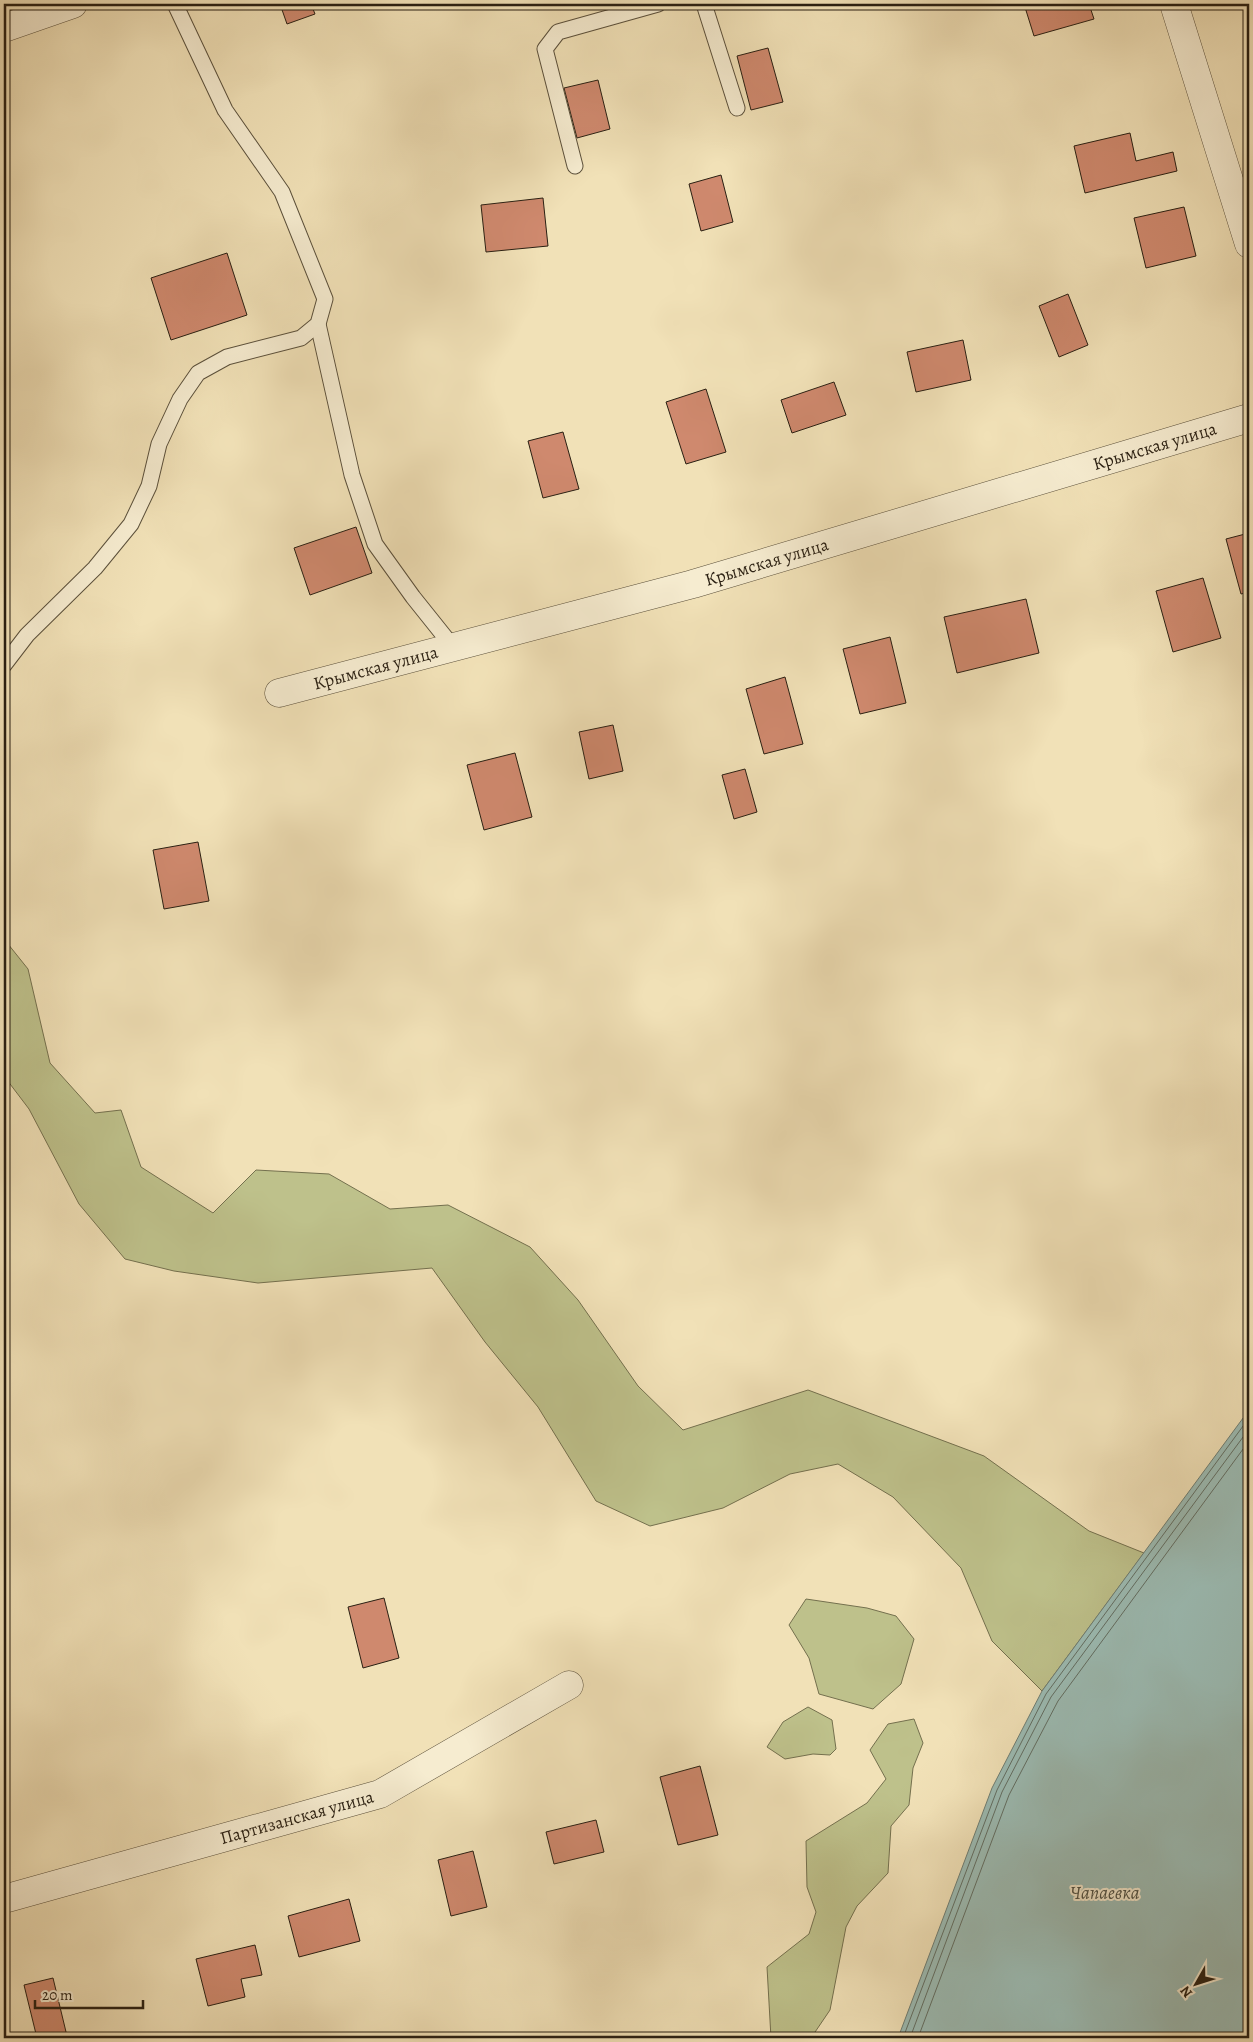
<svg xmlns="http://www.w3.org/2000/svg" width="1253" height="2042" viewBox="0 0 1253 2042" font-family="Alegreya,serif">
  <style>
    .green { fill: #bec18b; stroke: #74704e }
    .water { fill: #9cbcb4; stroke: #6e7d73 }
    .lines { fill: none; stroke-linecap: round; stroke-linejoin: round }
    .shore { stroke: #626e63; stroke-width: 1 }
    .building { fill: #cf896e; stroke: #291f12 }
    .lane-casing { stroke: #5b503b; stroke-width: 17 }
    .street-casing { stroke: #5b503b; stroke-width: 29 }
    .lane { stroke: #f6ecd0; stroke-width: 15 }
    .street { stroke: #f6ecd0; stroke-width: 28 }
    .labels { text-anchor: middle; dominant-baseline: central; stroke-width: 4; stroke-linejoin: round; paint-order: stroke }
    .street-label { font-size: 18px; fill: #291f12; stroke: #f6ecd0 }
    .water-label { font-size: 19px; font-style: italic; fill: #4c4e43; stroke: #f6ecd0 }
  </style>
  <rect width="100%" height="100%" fill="#f1e1b7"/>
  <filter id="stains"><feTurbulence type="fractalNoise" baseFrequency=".004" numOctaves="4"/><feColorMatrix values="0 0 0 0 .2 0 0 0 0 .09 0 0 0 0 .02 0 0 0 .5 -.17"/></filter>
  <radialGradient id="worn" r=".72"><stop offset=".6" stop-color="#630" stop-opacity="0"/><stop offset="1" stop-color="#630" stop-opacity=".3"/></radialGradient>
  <g class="green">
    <path d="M4,939L28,969L50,1063L95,1113L121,1110L141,1167L213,1213L256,1170L329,1174L390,1209L448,1205L530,1247L578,1300L638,1386L683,1430L808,1390L984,1456L1089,1531L1144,1553L1042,1691L992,1641L961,1568L893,1497L838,1464L790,1474L723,1508L650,1526L596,1501L538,1407L485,1342L432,1268L258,1283L174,1271L125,1259L79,1204L29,1109L4,1076Z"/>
    <path d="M806,1599L867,1608L896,1616L914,1639L901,1684L873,1709L819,1694L809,1658L789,1625Z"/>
    <path d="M808,1707L832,1720L836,1749L830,1755L813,1754L785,1759L767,1747L783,1722Z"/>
    <path d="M914,1719L923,1743L913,1768L909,1805L891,1826L888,1873L857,1906L846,1927L830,2010L811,2038H771L767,1967L809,1934L816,1912L807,1887L806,1841L867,1803L886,1779L870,1750L888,1724Z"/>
  </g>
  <path class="water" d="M1249,1410V2038H898L992,1788L1042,1691Z"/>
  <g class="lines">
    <g class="shore">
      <path d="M903,2038L997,1790L1046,1694L1249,1418"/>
      <path d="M910,2038L1002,1792L1051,1697L1249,1429"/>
      <path d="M918,2038L1009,1795L1058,1701L1249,1441"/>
    </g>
  </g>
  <g class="building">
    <path d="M280,4H311L315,14L287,24Z"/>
    <path d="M1024,4H1089L1094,19L1034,36Z"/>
    <path d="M768,48L783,102L751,110L737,56Z"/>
    <path d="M598,80L610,129L577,138L564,88Z"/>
    <path d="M1130,133L1136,161L1173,152L1177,171L1085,193L1074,146Z"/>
    <path d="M721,175L733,222L701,231L689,184Z"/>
    <path d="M543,198L548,246L486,252L481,205Z"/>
    <path d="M1184,207L1196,256L1146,268L1134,218Z"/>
    <path d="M227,253L247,315L171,340L151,278Z"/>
    <path d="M1068,294L1088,345L1059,357L1039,306Z"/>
    <path d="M963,340L971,380L916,392L907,352Z"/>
    <path d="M834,382L846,415L792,433L781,400Z"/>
    <path d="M706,389L726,452L686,464L666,402Z"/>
    <path d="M563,432L579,489L543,498L528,441Z"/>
    <path d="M356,527L372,573L310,595L294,548Z"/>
    <path d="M1249,533V592L1241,594L1226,539Z"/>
    <path d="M1203,578L1221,638L1173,652L1156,591Z"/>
    <path d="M1026,599L1039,653L957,673L944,617Z"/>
    <path d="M890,637L906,703L860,714L843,649Z"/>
    <path d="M785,677L803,744L764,754L746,689Z"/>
    <path d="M613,725L623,771L589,779L579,732Z"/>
    <path d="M515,753L532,817L484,830L467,765Z"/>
    <path d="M745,769L757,812L734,819L722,775Z"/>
    <path d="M198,842L209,901L164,909L153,850Z"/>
    <path d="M384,1598L399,1658L363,1668L348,1607Z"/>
    <path d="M700,1766L718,1835L678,1845L660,1777Z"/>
    <path d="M596,1820L604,1852L554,1864L546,1832Z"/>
    <path d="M473,1851L487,1907L451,1916L438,1860Z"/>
    <path d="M349,1899L360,1941L299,1957L288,1916Z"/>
    <path d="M255,1945L262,1975L241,1979L245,1997L208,2006L196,1959Z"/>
    <path d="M53,1978L67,2036L59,2038H37L24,1985Z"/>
  </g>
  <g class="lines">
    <defs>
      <g id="lane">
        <path d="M704,4L737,108"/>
        <path d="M575,166L545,49L558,32L658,4"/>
        <path d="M318,324L352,475L375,544L413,597L453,647"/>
        <path d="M4,665L27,635L95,568L131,524L149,486L159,444L180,399L198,373L227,357L301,338L318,324L325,299L282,192L225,110L175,4"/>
      </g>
      <g id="street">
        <path d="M1174,4L1249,244"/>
        <path d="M4,28L73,4"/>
        <path id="s1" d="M279,693L693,584L1249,418"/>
        <path id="s2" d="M4,1899L380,1794L569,1685"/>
      </g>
    </defs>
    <use href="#lane" class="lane-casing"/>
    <use href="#street" class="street-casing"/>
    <use href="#lane" class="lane"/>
    <use href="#street" class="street"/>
  </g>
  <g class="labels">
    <g class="street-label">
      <text stroke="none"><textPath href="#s1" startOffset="910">Крымская улица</textPath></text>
      <text stroke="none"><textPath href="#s1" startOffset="505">Крымская улица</textPath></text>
      <text stroke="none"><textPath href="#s1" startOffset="100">Крымская улица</textPath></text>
      <text stroke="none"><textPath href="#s2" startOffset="304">Партизанская улица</textPath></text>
    </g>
    <g class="water-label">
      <text x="1105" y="1893">Чапаевка</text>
    </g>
  </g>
  <rect width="1253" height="2042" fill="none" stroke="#f1e1b7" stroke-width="20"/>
  <rect x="5" y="5" width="1243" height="2032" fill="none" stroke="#291f12" stroke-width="2.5"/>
  <rect x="10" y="10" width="1233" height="2022" fill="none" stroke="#291f12"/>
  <g transform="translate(1196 1984) rotate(231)" stroke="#f6ecd0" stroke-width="4" paint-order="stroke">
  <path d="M0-4L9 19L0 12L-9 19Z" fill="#291f12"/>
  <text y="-8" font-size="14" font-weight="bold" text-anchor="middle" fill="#291f12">N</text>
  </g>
  <path d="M35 2000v8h108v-8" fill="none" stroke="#291f12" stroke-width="2.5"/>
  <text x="42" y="2000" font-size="15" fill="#291f12" stroke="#f6ecd0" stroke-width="4" paint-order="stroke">20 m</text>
  <rect width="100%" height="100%" filter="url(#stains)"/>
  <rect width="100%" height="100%" fill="url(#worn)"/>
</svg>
